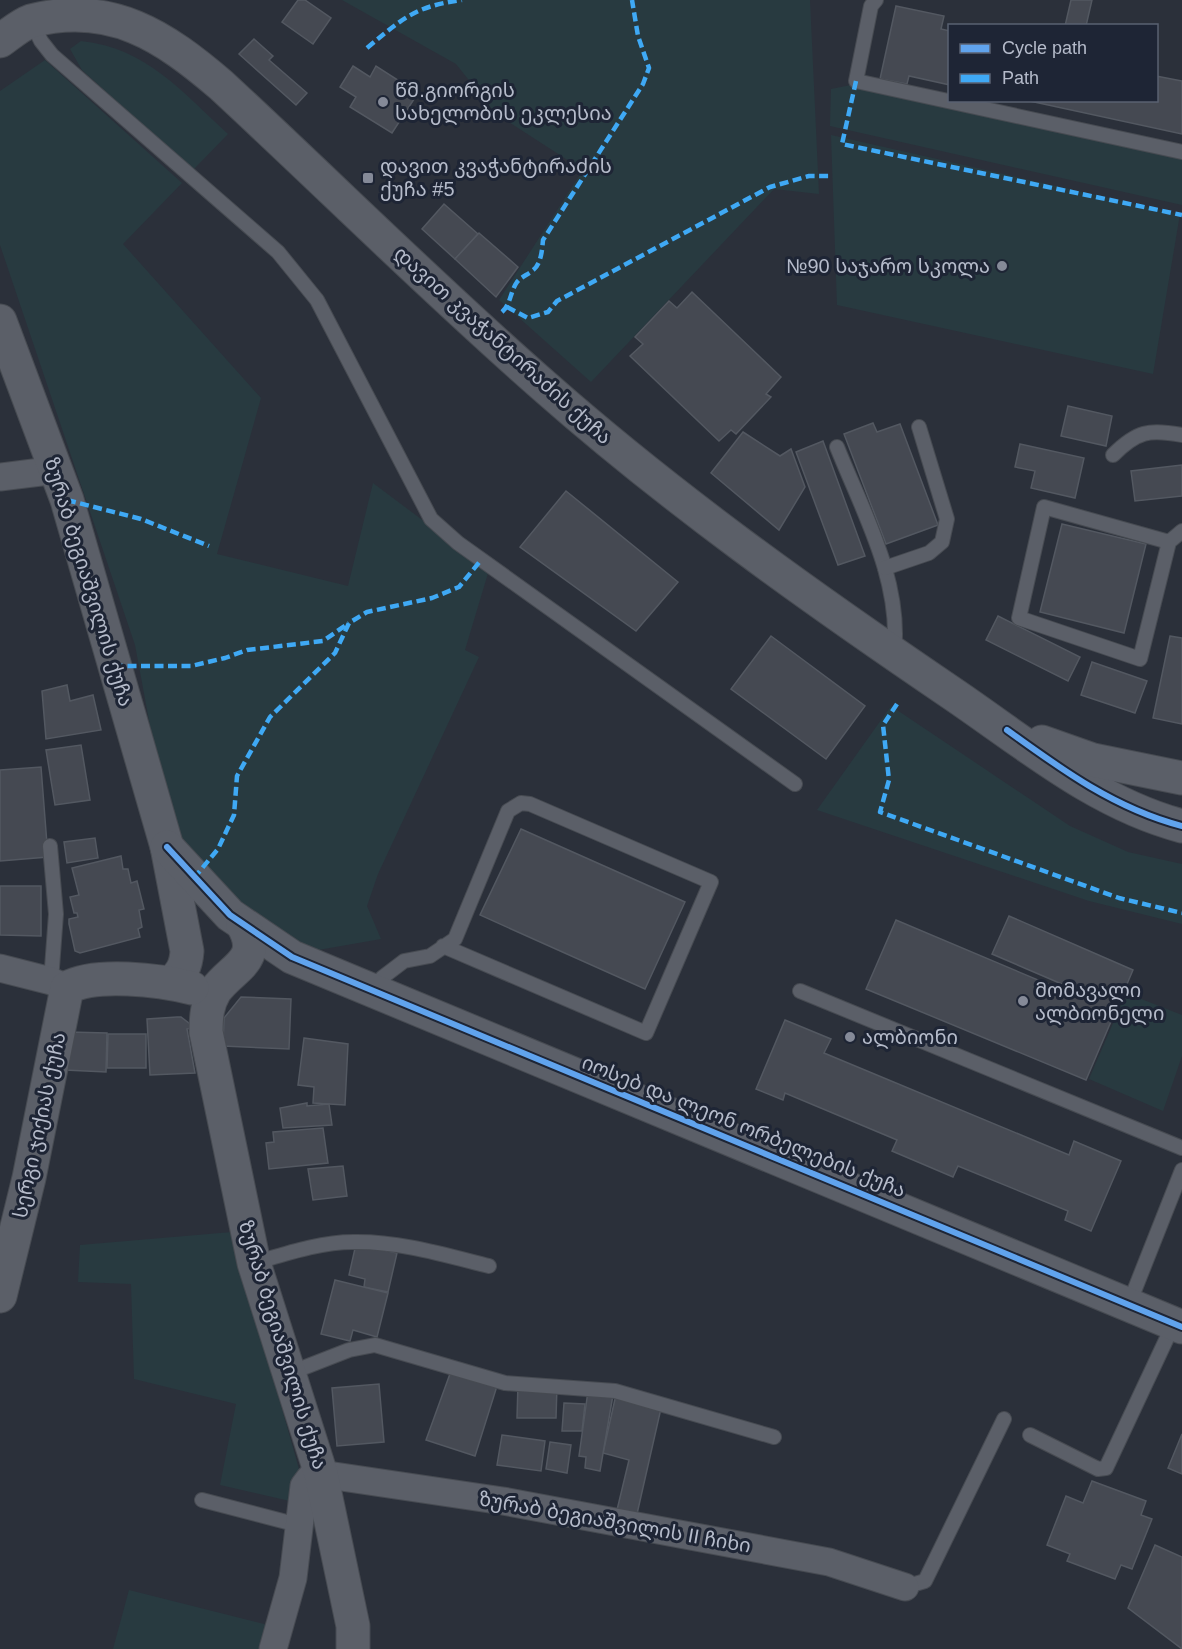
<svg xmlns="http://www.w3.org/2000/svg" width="1182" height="1649" viewBox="0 0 1182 1649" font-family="Arial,'Noto Sans Georgian',sans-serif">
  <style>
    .green { fill: #283a40 }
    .building { fill: #454952; stroke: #535861; stroke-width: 1.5 }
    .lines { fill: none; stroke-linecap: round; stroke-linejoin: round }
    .service-casing { stroke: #474b52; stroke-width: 16 }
    .minor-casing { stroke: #474b52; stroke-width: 29 }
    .tertiary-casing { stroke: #474b52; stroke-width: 35 }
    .service { stroke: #5b5f68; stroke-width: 14 }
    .minor { stroke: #5b5f68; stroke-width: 27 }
    .tertiary { stroke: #5b5f68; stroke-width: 33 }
    .quiet { stroke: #3fa9f5; stroke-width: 4.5; stroke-dasharray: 9 4.5; stroke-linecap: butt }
    .cycleway-casing { stroke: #1e2535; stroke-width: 10 }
    .cycleway { stroke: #60a3ed; stroke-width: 6 }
    .poi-dot { fill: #858a98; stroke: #1e2535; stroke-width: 2 }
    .labels { text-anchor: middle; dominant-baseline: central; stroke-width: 6; stroke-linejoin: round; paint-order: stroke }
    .poi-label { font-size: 20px; fill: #b5bbca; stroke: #1e2535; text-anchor: start }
    .street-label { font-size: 20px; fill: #b5bbca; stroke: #1e2535 }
  </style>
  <rect width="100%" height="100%" fill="#2b303a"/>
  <g class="green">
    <path d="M342,0H810L819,194L774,189L591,382L499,300L583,170L495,113L456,64Z"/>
    <path d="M81,41C147,48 182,92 228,134L193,170L82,70L70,49Z"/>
    <path d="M45,60L182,183L123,244L261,398L217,554L348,586L373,483L489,570L465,650L479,657L378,874L367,906L381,939L301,953L231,909L172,844L135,645L0,245V91Z"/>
    <path d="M851,85L1182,156V205L830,126L831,89Z"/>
    <path d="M831,135L1180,214L1153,374L837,305Z"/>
    <path d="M891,706L1070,826L1128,852L1182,864V924L1089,901L817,810Z"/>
    <path d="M1126,993L1182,1015V1056L1163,1111L1089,1079Z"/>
    <path d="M232,1232L299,1469L294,1502L220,1485L236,1404L134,1379L131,1284L78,1282L80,1245Z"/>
    <path d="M129,1590L272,1626L266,1649H113Z"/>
  </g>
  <g class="building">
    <path d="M298,0H305L331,18L313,44L282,22Z"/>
    <path d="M1071,0H1092L1086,26H1065Z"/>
    <path d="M896,6L944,16L941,29L950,31V85L909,76L907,84L880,79Z"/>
    <path d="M254,39L273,56L269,60L307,93L296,105L239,54Z"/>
    <path d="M353,66L370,77L376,66L418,93L392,133L350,107L356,97L340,87Z"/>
    <path d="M1156,76L1182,81V134L1025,100H1156Z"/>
    <path d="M444,204L478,234L455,259L422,229Z"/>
    <path d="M479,233L518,267L496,297L455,259Z"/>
    <path d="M692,292L781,377L766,394L771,397L736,434L731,430L719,441L630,356L643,344L635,337L669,301L677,308Z"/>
    <path d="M1068,406L1112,416L1106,446L1061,436Z"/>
    <path d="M873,423L877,432L900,424L938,525L886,544L844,434Z"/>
    <path d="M743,432L780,456L791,449L805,487L779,530L711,473Z"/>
    <path d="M823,441L865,556L838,565L796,452Z"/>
    <path d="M1020,444L1084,458L1075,498L1031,488L1035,471L1015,467Z"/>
    <path d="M1182,465V496L1135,501L1131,471Z"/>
    <path d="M566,491L678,582L636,631L520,547Z"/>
    <path d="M1062,524L1146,544L1124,633L1040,612Z"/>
    <path d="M998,616L1080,657L1068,681L986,640Z"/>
    <path d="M771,636L865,706L826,759L731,689Z"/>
    <path d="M1170,636L1182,638V724L1153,718Z"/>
    <path d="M1092,662L1147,681L1135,713L1081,695Z"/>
    <path d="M67,685L70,701L93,695L101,730L46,739L42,691Z"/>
    <path d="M81,745L90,800L55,805L46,750Z"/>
    <path d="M41,767L48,857L0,861V770Z"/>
    <path d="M521,829L685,902L645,989L480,915Z"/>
    <path d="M95,838L98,858L67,863L64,842Z"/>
    <path d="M121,856L123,869H128L131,883L137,881L144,909L139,910L142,927L138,929L140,937L80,953L75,951L69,924V919L78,917L77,913H74L70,897L79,895L72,868Z"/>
    <path d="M0,886H41V936L0,935Z"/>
    <path d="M1009,916L1133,970L1086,1080L866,989L896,920L1083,999L1085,994L992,954Z"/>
    <path d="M241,997L291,999L289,1049L223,1046L224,1018Z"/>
    <path d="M177,1017H181L190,1024L191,1028L187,1029L195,1073L150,1075L147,1019Z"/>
    <path d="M785,1020L831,1039L824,1053L1069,1155L1074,1141L1121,1161L1091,1231L1065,1220L1068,1211L958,1166L953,1177L892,1151L897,1140L785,1093L783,1100L756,1089Z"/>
    <path d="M69,1032L107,1033L106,1072L65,1070Z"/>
    <path d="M108,1034H146V1068H107Z"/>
    <path d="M304,1038L348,1044L345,1105L313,1103L314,1087L298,1085Z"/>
    <path d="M307,1103V1106L329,1104L332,1125L283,1128L280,1108Z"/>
    <path d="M323,1128L328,1163L269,1169L266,1143L274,1142L273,1132Z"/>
    <path d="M343,1166L347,1196L313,1200L308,1169Z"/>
    <path d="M356,1244L397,1253L388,1292L364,1287L365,1279L349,1275Z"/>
    <path d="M335,1280L388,1293L377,1337L353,1330L350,1341L321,1334Z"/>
    <path d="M451,1371L497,1386L475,1456L426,1440Z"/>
    <path d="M379,1384L384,1442L337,1446L332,1388Z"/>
    <path d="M518,1384L557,1386L556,1418H517Z"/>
    <path d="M617,1390L662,1404L637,1514L617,1510L629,1460L603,1453Z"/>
    <path d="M588,1391L613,1395L600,1471L585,1468L586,1457L579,1456Z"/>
    <path d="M564,1403L585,1404L582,1431H562Z"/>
    <path d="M1182,1434V1474L1168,1468Z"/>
    <path d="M502,1435L545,1441L541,1471L497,1465Z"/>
    <path d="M550,1442L571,1445L567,1473L546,1469Z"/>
    <path d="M1092,1481L1146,1501L1141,1515L1152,1519L1132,1569L1121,1565L1115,1579L1067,1561L1070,1554L1047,1545L1066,1496L1083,1503Z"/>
    <path d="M1155,1545L1182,1557V1649L1128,1608Z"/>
  </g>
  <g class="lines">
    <defs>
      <g id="service">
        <path d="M876,0L871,6L856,81L1182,152"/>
        <path d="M31,21L41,41L52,55L278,252L317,300L431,519L458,543L795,784"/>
        <path d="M837,447C863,512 902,581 894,653"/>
        <path d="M1113,455C1137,431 1149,429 1182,435"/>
        <path d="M1169,542L1044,507L1019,618L1140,659L1169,542L1182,531"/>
        <path d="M885,568L929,553L942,542L947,519L919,427"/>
        <path d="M50,846L56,914L51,981"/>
        <path d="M371,990L383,977L404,961L430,956L455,939L508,811L521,803L530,804L711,882L646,1033L443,946"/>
        <path d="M800,991L1182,1148"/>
        <path d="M254,1263C285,1254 320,1242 353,1242C399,1241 445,1255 489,1266"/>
        <path d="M1129,1304L1182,1170"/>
        <path d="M290,1373L349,1350L375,1345L505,1383L615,1391L774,1437"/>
        <path d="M1030,1435L1098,1469L1106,1468L1174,1323"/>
        <path d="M202,1500L298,1525"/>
        <path d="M905,1587L925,1581L1004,1419"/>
      </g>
      <g id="minor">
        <path d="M0,477L57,470"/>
        <path d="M0,968L51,981L67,988"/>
        <path d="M273,1649L293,1578L304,1486L310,1478L321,1474L503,1501L829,1562L905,1587"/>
      </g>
      <g id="tertiary">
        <path d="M0,41C10,34 20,25 31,21C111,0 165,37 221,85C329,185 433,289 544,386C671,498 810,597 950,692C1024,742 1095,803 1182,826"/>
        <path d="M0,321L67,500L167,847L187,951C186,966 182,973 171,983"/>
        <path d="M1042,742L1093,760L1182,778"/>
        <path d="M167,847L230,915L292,957L1182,1327"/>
        <path d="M243,925C263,961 232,967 215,991C207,1004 206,1017 206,1032L254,1263L321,1474L353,1626V1649"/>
        <path d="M0,1296L29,1178L67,988C95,972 160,980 192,988"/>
      </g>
    </defs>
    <use href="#service" class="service-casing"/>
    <use href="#minor" class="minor-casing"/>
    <use href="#tertiary" class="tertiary-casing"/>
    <use href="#service" class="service"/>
    <use href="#minor" class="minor"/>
    <use href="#tertiary" class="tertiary"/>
    <g class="quiet">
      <path d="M367,48C402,19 415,6 462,0"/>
      <path d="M856,81L842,144L1182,215"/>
      <path d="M507,307L528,318L548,312L557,301L770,187L809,176H831"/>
      <path d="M502,312C511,304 510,292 517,282C521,277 527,275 532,271C541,265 542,251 543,240L643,84L649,68L638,36L632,0"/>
      <path d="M67,500L141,519L209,546"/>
      <path d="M114,666H191L225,658L247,650L323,641L349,623"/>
      <path d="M897,704L883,725L889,780L880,812L1119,898L1182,913"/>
      <path d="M194,878L218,849L234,815L237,776L270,717L335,653L349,623L367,612L432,598L459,587L481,560"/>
    </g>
    <defs>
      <g id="cycleway">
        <path d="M1007,730C1062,770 1116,809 1182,826"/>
        <path d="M167,847L230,915L292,957L1182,1327"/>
      </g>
    </defs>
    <use href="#cycleway" class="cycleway-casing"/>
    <use href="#cycleway" class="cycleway"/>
  </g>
  <g class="poi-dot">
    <circle cx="383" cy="102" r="6"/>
    <rect x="362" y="172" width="12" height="12" rx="3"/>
    <circle cx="1002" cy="266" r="6"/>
    <circle cx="1023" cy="1001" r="6"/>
    <circle cx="850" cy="1037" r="6"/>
  </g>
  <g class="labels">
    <g class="poi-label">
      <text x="395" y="90">წმ.გიორგის<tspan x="395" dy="23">სახელობის ეკლესია</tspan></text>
      <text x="380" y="166">დავით კვაჭანტირაძის<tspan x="380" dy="23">ქუჩა #5</tspan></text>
      <text x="990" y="266" text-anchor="end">№90 საჯარო სკოლა</text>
      <text x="1035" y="990">მომავალი<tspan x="1035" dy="23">ალბიონელი</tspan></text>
      <text x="862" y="1037">ალბიონი</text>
    </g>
    <g class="street-label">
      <text transform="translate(503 345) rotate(42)">დავით კვაჭანტირაძის ქუჩა</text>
      <text transform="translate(89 582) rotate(73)">ზურაბ ბეგიაშვილის ქუჩა</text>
      <text transform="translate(39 1125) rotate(-78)">სერგი ჯიქიას ქუჩა</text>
      <text transform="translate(744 1126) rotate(22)">იოსებ და ლეონ ორბელების ქუჩა</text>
      <text transform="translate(283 1345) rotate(73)">ზურაბ ბეგიაშვილის ქუჩა</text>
      <text transform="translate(615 1522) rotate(10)">ზურაბ ბეგიაშვილის II ჩიხი</text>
    </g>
  </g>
  <rect x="948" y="24" width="210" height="78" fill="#1e2535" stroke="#5a6171" stroke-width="1.5"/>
  <rect x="960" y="44" width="30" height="9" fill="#60a3ed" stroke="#5a6171" stroke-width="1.5"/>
  <text x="1002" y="54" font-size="18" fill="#b5bbca">Cycle path</text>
  <rect x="960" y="74" width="30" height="9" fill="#3fa9f5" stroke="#5a6171" stroke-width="1.5"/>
  <text x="1002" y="84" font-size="18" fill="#b5bbca">Path</text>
</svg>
